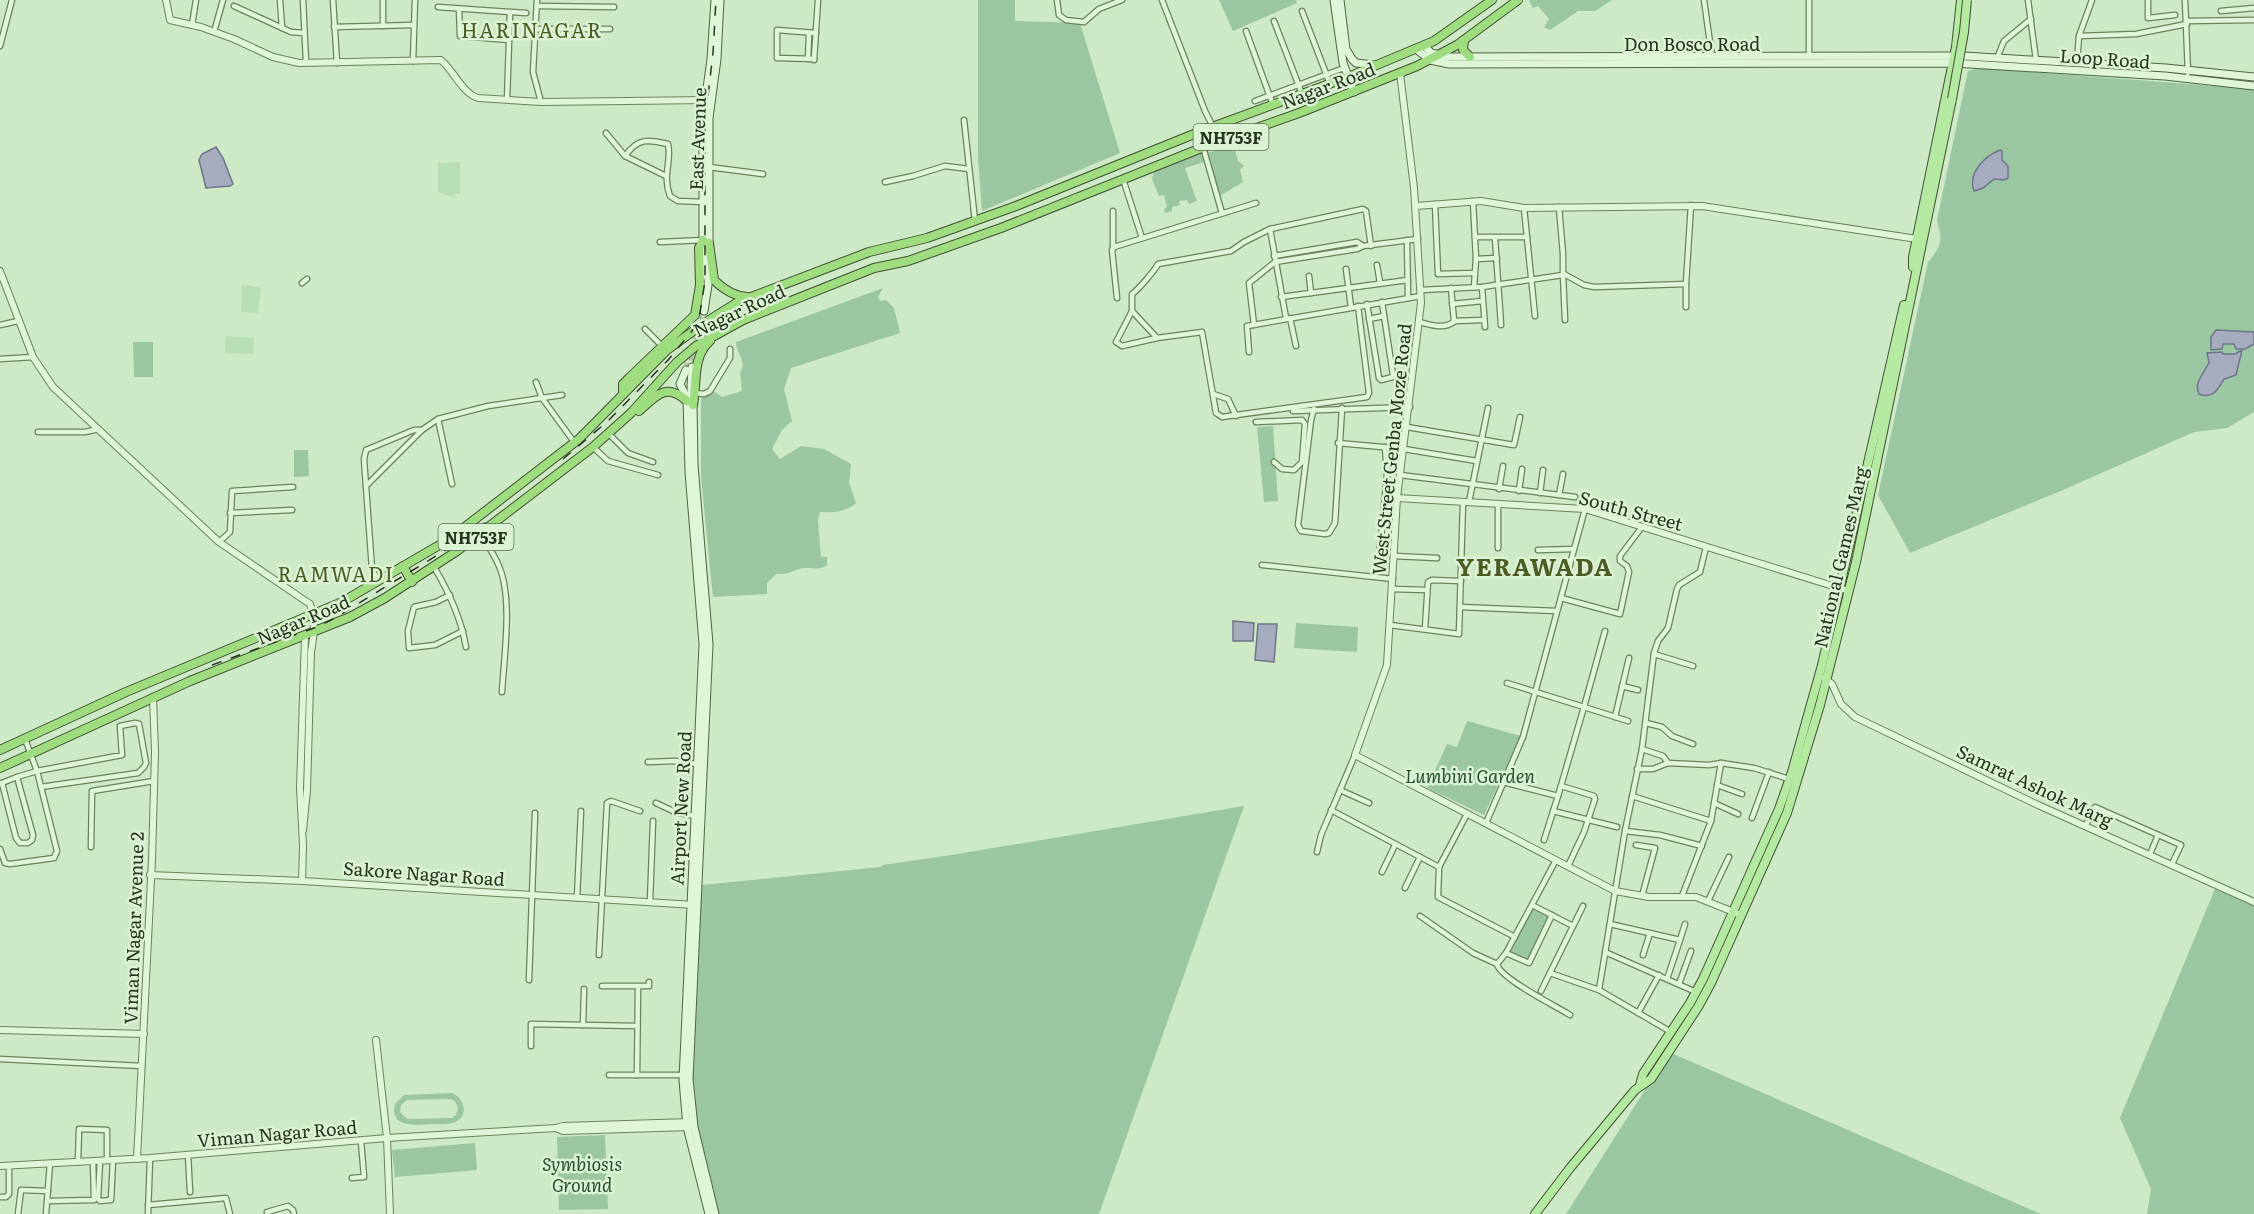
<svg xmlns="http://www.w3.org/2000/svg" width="2254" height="1214" viewBox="0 0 2254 1214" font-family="Literata,serif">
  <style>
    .farmland { fill: #b8deb4 }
    .green { fill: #9ac6a2; fill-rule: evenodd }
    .water { fill: #a6acbd; stroke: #6e748a; stroke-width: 1.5 }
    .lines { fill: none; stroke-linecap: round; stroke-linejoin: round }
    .secondary-tunnel { stroke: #adc5a4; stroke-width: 7; stroke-dasharray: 7 3.5; stroke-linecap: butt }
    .minor-casing { stroke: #6c825d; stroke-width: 7 }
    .tertiary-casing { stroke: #6c825d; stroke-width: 8 }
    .secondary-casing { stroke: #506440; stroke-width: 9 }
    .primary-casing { stroke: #405131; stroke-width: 10 }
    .trunk-casing { stroke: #405131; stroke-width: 10 }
    .minor { stroke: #dff5d8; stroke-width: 4.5 }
    .tertiary { stroke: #dff5d8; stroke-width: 6 }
    .secondary { stroke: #dff5d8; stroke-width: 7 }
    .primary { stroke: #b3e9a1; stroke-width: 8 }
    .trunk { stroke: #9edc80; stroke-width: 8 }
    .rail { stroke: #29341f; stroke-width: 1.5; stroke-dasharray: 10 10; stroke-linecap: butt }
    .primary-bridge-casing { stroke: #405131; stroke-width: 10; stroke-linecap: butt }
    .primary-bridge { stroke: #b3e9a1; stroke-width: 8 }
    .labels { text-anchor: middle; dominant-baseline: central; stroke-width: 5; stroke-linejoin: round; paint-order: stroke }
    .shield { fill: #dbf2d4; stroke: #5e6d55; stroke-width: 1.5 }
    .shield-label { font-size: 16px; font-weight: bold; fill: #29341f }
    .street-label { font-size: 18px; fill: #29341f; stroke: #dbf2d4 }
    .park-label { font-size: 18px; font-style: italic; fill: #284e34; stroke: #dbf2d4 }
    .neighbourhood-label { font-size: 20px; letter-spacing: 1.5px; fill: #4d5c23; stroke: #dbf2d4 }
    .district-label { font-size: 24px; font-weight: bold; letter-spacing: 1.5px; fill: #4d5c23; stroke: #dbf2d4 }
  </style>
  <rect width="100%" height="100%" fill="#cee9c5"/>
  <g class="farmland">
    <path d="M460,162V194H455L454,198L438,192V163Z"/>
    <path d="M242,284L261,288L258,313L241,312Z"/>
    <path d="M225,336L254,338L253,354L225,353Z"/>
  </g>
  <g class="green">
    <path d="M978,0H1015V21L1080,23L1120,153L982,211L978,157Z"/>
    <path d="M1219,0H1296L1297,3L1233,31Z"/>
    <path d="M1530,0H1612L1595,11H1578L1550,30L1544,27L1549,19L1538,6L1533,8L1529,1Z"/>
    <path d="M1980,68L2254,89V412L2227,428L2194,432L2063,490L1910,553L1878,495L1928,262C1942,245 1943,242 1937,220L1968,71Z"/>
    <path d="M1234,146L1238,161L1244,166L1240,170L1243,182L1218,197L1206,153Z"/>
    <path d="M1203,153L1204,162L1185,168L1197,201L1189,204L1187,200L1179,201L1180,205L1172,207V211L1165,213L1164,210L1167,206L1164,195L1159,196L1152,179L1155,170Z"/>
    <path d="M883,288L878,297L880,301L886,300L894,308L900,333L791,368L784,389L792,421L782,430L772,449L780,459L801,446L824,449L851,464L849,483L856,503C846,512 833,513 820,512L818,521L821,557H827V565C818,572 810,566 799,569C788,573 789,574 776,574L767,583V594L713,597L701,477V397L712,390L722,397L742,391L740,372C748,362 736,354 736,342Z"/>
    <path d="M133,342H153V377H134Z"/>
    <path d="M1273,426L1278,501L1264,502L1257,427Z"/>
    <path d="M294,450H308L309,476L294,477Z"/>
    <path d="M1296,623L1358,627L1357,652L1294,648Z"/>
    <path d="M1467,721L1521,736L1484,815L1427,788L1447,744L1457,747Z"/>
    <path d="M1244,806L1099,1214H718L694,1115L691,1088L702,885L880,867L883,865L951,855Z"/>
    <path d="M2217,884L2254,901V1214H2147L2151,1189L2120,1118Z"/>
    <path d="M1532,905L1552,915L1529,963L1506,954Z"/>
    <path d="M1669,1052L2041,1214H1566Z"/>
    <path d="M452,1093C464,1098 470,1116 455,1122C448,1125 438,1124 431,1124C416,1125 389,1128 395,1104L404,1095ZM450,1099L455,1101L458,1108L456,1115L452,1118L407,1119L400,1112L401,1105L407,1100Z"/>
    <path d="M605,1135L608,1209L559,1210L557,1137Z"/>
    <path d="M475,1143L477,1170L395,1177L392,1150Z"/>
  </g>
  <g class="water">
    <path d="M216,147L223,158L233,184L230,186L206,188L199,160L202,154Z"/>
    <path d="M2000,150L2002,151V160L2008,166V178L2004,180L1994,179L1983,188L1974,191C1967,173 1985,156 2000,150Z"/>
    <path d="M2216,330L2254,332V344L2245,349H2236L2234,344H2223L2222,349L2211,350V337Z"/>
    <path d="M2242,350L2236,375L2224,379C2219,388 2213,400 2199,394C2193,382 2205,373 2209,362L2207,353L2222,352L2223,354H2235Z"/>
    <path d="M1233,621L1254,623L1253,641H1233Z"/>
    <path d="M1258,624H1277L1274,662L1255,660Z"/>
  </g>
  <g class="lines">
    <path class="secondary-tunnel" d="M686,370L692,353L700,310"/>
    <defs>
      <g id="minor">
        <path d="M280,0L282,28"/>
        <path d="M303,0L306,62"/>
        <path d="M333,0L337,63"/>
        <path d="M383,0V26"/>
        <path d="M537,0L533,72L541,102"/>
        <path d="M1057,0L1059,15L1066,20L1084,22L1099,9L1122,0"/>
        <path d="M1162,0L1205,111L1213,127"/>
        <path d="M1704,0L1712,57"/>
        <path d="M1809,0V57"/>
        <path d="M2028,0L2036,60"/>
        <path d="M2148,0V18L2175,15"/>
        <path d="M2185,0L2188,73"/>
        <path d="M234,6L291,32L304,33"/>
        <path d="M537,6L614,7"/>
        <path d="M438,7L526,13"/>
        <path d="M459,9L460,36L509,40"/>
        <path d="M1302,11L1330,84"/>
        <path d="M2221,11L2254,8"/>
        <path d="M1274,21L1302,94"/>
        <path d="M2187,21L2254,20"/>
        <path d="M192,25L196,0"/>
        <path d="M334,27L414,25"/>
        <path d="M535,29H610"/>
        <path d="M1246,31L1273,105"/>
        <path d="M214,32L223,0"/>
        <path d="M2079,36L2136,34L2187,24"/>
        <path d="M0,46L12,0"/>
        <path d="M1997,58L2004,41L2031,19"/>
        <path d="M808,59L809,33"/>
        <path d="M814,59L777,58V30L816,33"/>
        <path d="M814,60L818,0"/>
        <path d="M413,61L415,0"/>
        <path d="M2077,62L2079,36L2092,0"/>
        <path d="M507,100L510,13"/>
        <path d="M1255,101L1344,68"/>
        <path d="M964,120L975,221"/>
        <path d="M606,133L625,156L666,176"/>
        <path d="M1203,147L1222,213"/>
        <path d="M625,156C638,138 647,139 668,144C672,160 662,176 670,196L678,201L704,202"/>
        <path d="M709,167L763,174"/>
        <path d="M1123,179L1142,238"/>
        <path d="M885,182L913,176L945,166L969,169"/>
        <path d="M1473,201L1476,259L1474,287"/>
        <path d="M1435,204L1438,274L1474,273"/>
        <path d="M1524,208L1535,316"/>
        <path d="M1270,229L1286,318"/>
        <path d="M1475,237H1527"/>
        <path d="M1495,238L1501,325"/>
        <path d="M1407,240L1408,298"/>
        <path d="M660,242L705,240"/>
        <path d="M1113,248V211"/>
        <path d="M1274,256L1357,242L1363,246"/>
        <path d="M1476,259L1497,258"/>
        <path d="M1377,265L1380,283"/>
        <path d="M1346,269L1351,307"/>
        <path d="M1564,274L1584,285L1594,287L1686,284"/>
        <path d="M1563,275L1565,320"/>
        <path d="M1309,276L1311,293"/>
        <path d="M302,283L307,279"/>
        <path d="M1482,287L1485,327"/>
        <path d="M1451,288L1454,321L1484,320"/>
        <path d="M1421,290L1482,287L1563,275V254L1559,207"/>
        <path d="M1281,297L1408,280"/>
        <path d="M1117,298L1112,250L1114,247L1256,203"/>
        <path d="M1367,304L1379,378L1381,380L1393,377V375L1382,302"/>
        <path d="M1452,304L1482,301"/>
        <path d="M1358,306L1369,393L1367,397L1222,417L1216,413L1202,332L1157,338L1122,346L1116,342L1132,311V294C1139,289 1155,270 1158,264L1231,251L1244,242L1270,229L1363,209L1366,211L1371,246"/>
        <path d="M1686,307V284L1691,205"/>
        <path d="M1132,311L1157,338"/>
        <path d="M1290,318L1296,346"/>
        <path d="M1369,319L1384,316"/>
        <path d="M1419,322C1432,325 1444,330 1455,321"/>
        <path d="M0,325L18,321"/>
        <path d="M1254,325L1249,283L1275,262L1357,249L1363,246L1418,239"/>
        <path d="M645,329L662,346"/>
        <path d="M1249,352L1247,326L1421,296"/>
        <path d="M0,359L33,357"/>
        <path d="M536,382L542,398L574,442"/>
        <path d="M695,393L704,394L710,391L730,358V349"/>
        <path d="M1213,394L1228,399L1236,416"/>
        <path d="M1314,409L1311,420L1298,525L1301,531L1325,534L1329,533L1335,523L1342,408"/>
        <path d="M1293,411L1410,407"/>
        <path d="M438,419L452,484"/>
        <path d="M1256,422L1302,420L1305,424L1302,462L1294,470L1282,469L1274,462"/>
        <path d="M1407,427L1514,445L1520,417"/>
        <path d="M38,432H85L99,429"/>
        <path d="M608,433L628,453L653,462"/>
        <path d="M1338,443L1404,449L1477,461"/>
        <path d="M593,447L608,461L658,475"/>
        <path d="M1400,475L1575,497"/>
        <path d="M366,486L422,430"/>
        <path d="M1499,489L1503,466"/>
        <path d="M1519,491L1522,469"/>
        <path d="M1540,493L1543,470"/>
        <path d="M1559,495L1563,474"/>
        <path d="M1469,502L1488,408"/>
        <path d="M230,513L292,510"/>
        <path d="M480,533C487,544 494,554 499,566C513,599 504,656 502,692"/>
        <path d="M219,542L230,532L232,491L293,487"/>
        <path d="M1380,548L1387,476L1385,447"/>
        <path d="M1498,548V504"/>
        <path d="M1538,550L1574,549"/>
        <path d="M1394,556L1437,558"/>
        <path d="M1262,565L1393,579"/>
        <path d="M434,567C449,592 461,618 466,647"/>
        <path d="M378,581L372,569L364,459L366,450L414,430H422L438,419L488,406L562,395"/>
        <path d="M1392,589L1427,590"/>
        <path d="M450,595L436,602L414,607L408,631L409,648L435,645L463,631"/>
        <path d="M1561,598L1620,614L1629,572L1627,566L1620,561V556L1642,527"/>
        <path d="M1460,607L1557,611"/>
        <path d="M1390,625L1459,634L1463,502"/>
        <path d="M1425,629L1428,582L1432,580L1461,581"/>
        <path d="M1605,631L1584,707L1628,721"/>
        <path d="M1654,654L1693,666"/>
        <path d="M1622,686L1638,690"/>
        <path d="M1615,717L1629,658"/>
        <path d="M1646,723L1662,727L1672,736L1693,744"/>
        <path d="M1642,749L1663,756L1668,763"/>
        <path d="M648,762L675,761L697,764"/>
        <path d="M1637,769H1653L1668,763L1709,765L1721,763"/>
        <path d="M1503,782L1558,796L1584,707L1507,683"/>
        <path d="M2,783L17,777"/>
        <path d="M0,784L2,783L16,838L20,843H28L32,840L33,835L17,777L37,771L122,755L120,726L135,723L139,724L146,763L144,767L138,773L41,787"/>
        <path d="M1717,785L1742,794"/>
        <path d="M1561,786L1594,796L1595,799L1584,832L1568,866"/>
        <path d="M1340,790L1369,803"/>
        <path d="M1632,796L1711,821"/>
        <path d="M656,803L675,812L695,816"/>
        <path d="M1714,803L1738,814"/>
        <path d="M1331,810L1439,867"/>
        <path d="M1553,811L1617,827"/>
        <path d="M1752,818L1769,772"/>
        <path d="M1486,823L1523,737L1585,509"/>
        <path d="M2086,825L2095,807L2181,845L2172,864"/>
        <path d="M1625,831L1660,835L1702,846"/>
        <path d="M1544,840L1558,796"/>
        <path d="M1636,845L1655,848L1642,896"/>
        <path d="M91,847L92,791L154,781"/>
        <path d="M0,849L5,863L10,864L54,858L57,851L37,771L25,739"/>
        <path d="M1317,852L1321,835L1355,755"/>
        <path d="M2150,854L2158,835"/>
        <path d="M1439,867L1438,897L1515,937"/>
        <path d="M1439,867L1467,814"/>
        <path d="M1382,872L1395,845"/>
        <path d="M1405,888L1420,857"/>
        <path d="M1682,896L1711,821L1721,763L1754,768L1789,779"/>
        <path d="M577,898L581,811"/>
        <path d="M1708,901L1729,857"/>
        <path d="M650,902L653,821"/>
        <path d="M1532,905L1573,926"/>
        <path d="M1420,916L1473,953L1497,964C1499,978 1556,1006 1570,1015"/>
        <path d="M1610,924L1680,940L1667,979"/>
        <path d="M1680,940L1685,924"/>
        <path d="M1605,952L1696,992"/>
        <path d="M1506,953L1529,963L1552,915"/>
        <path d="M599,955L607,803L611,801L640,811"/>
        <path d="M1643,955L1650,933"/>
        <path d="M1497,964L1506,953L1556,860"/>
        <path d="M1550,973L1599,990"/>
        <path d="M529,980L535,813"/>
        <path d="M1679,984L1691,951"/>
        <path d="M602,986H649V982"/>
        <path d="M1541,991L1583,906"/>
        <path d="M1638,1013L1659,975"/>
        <path d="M583,1025L584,989"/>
        <path d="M1671,1032L1599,990L1625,831L1642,749L1654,653L1658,641L1668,628L1677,589L1679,585L1700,572L1706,547"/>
        <path d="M531,1046V1024L637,1026"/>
        <path d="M0,1059L142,1066"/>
        <path d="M609,1075H683"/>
        <path d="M637,1075L638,987"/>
        <path d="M188,1155L190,1192"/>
        <path d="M100,1161L98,1199L100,1201L111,1200L113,1160"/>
        <path d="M78,1162L79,1129L107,1130V1160"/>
        <path d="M352,1178L364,1177L361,1141"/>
        <path d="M0,1197H6L9,1194V1166"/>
        <path d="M47,1201L94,1200L93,1161"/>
        <path d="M148,1205L226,1198L230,1214"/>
        <path d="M18,1214L21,1190L48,1191"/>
        <path d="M46,1214L50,1163"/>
        <path d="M148,1214L150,1158"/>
        <path d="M268,1214L267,1212L288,1206L293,1210L294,1214"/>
      </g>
      <g id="tertiary">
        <path d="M166,0L170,20L201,27L234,39L273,57L299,63L441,60C454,71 462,93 478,98L541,102L709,100"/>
        <path d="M1400,73L1414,188L1421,303L1397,498L1387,665L1355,755L1615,891L1649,897H1696L1741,915"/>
        <path d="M1416,206L1481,201L1524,208L1702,206L1917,239"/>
        <path d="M0,271L33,357L53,387L219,542L310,604C316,621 314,635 311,652L307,791L303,830"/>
        <path d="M1397,498L1585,509L1849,591"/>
        <path d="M1824,678L1832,684L1841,704L1855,717L2038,805L2254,902"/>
        <path d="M150,875L302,881L695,905"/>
        <path d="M302,881L303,846L300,788L305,636"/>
        <path d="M0,1030L144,1034"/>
        <path d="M376,1040L387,1138L390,1214"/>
        <path d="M556,1128L563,1131L690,1127"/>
        <path d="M137,1159L152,860L155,752L153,697"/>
        <path d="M0,1166L150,1158L387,1138L556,1128L563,1126L690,1122"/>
      </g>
      <g id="secondary">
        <path d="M1334,0L1343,63L1354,92"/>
        <path d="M1340,0L1346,49L1352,59L1356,63L1374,65"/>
        <path d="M1424,45L1431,53L1449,57L1964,56L2166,68L2254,77"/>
        <path d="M1416,49L1430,60L1449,64L1953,63L2165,76L2254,86"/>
        <path d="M703,276V118L711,59L715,0"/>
        <path d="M704,311L708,285L709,243V118L717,59L720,0"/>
        <path d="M692,367L691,389L693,405L694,465L709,644L689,1079L694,1127L715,1214"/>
        <path d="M686,370L680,384L687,398L689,472L703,644L683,1080L687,1127L709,1214"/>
      </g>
      <g id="primary">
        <path d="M1913,267V257L1956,47L1961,0"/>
        <path d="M1640,1085L1643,1074L1690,1003L1703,979L1779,809L1792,772L1822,665L1904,305"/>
        <path d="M1535,1214L1570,1168L1635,1090L1651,1079L1698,1007L1711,983L1787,813L1820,705L1856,562L1952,99"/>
      </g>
      <g id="trunk">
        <path d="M1464,40L1463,50L1470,57"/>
        <path d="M709,243L714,280C723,289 734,296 747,297"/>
        <path d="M623,393V384L629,378L695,315L700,285L699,248L703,240"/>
        <path d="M693,405C697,384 692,356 710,341"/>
        <path d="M639,411C656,396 666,382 687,401"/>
        <path d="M403,566L412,582"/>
        <path d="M0,750L126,692L342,602L448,540L579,439L667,350L703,324L738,302L869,252L927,238L1016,206L1204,130L1348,77L1434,41L1492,0"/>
        <path d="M0,768L190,681L350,617L385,598L457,551L593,447L631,413L677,362L696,346L743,320L874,268L908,261L1001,228L1209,145L1299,113L1417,66L1457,45L1518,0"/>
      </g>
    </defs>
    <use href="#minor" class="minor-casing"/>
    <use href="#tertiary" class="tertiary-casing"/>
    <use href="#secondary" class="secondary-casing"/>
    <use href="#primary" class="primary-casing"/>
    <use href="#trunk" class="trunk-casing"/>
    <use href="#minor" class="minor"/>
    <use href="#tertiary" class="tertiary"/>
    <use href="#secondary" class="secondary"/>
    <use href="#primary" class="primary"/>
    <use href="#trunk" class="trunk"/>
    <g class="rail">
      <path d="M563,459L608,421L669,359L692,331L700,313L705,281V121L713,53L716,0"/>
      <path d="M212,665L317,627L333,619L462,540L489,520"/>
    </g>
    <defs>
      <path id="primary-bridge" d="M1952,99L1964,32L1967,0"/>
    </defs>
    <use href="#primary-bridge" class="primary-bridge-casing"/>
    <use href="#primary-bridge" class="primary-bridge"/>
  </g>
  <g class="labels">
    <g class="shield">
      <rect x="1193.5" y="124" width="75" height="26" rx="4.5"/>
      <rect x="438.5" y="524" width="75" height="26" rx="4.5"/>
    </g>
    <g class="shield-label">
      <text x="1231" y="137">NH753F</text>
      <text x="476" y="537">NH753F</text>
    </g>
    <g class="street-label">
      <text x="1692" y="43">Don Bosco Road</text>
      <text transform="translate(2105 58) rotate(4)">Loop Road</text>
      <text transform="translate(1328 85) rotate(-21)">Nagar Road</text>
      <text transform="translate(697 139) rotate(-88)">East Avenue</text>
      <text transform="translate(739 310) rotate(-25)">Nagar Road</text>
      <text transform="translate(1391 449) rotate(-84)">West Street Genba Moze Road</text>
      <text transform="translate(1631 510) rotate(15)">South Street</text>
      <text transform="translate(1840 557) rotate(-77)">National Games Marg</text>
      <text transform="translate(303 619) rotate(-23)">Nagar Road</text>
      <text transform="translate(2035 785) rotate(25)">Samrat Ashok Marg</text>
      <text transform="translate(680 808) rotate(-87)">Airport New Road</text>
      <text transform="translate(424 873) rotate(4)">Sakore Nagar Road</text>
      <text transform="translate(133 928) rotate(-88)">Viman Nagar Avenue 2</text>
      <text transform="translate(277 1133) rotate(-5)">Viman Nagar Road</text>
    </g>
    <g class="park-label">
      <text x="1470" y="775">Lumbini Garden</text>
      <text x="582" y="1163">Symbiosis<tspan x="582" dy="21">Ground</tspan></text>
    </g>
    <g class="neighbourhood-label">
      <text x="532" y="29">HARINAGAR</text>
      <text x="336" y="573">RAMWADI</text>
    </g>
    <g class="district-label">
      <text x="1535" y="565">YERAWADA</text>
    </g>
  </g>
</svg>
